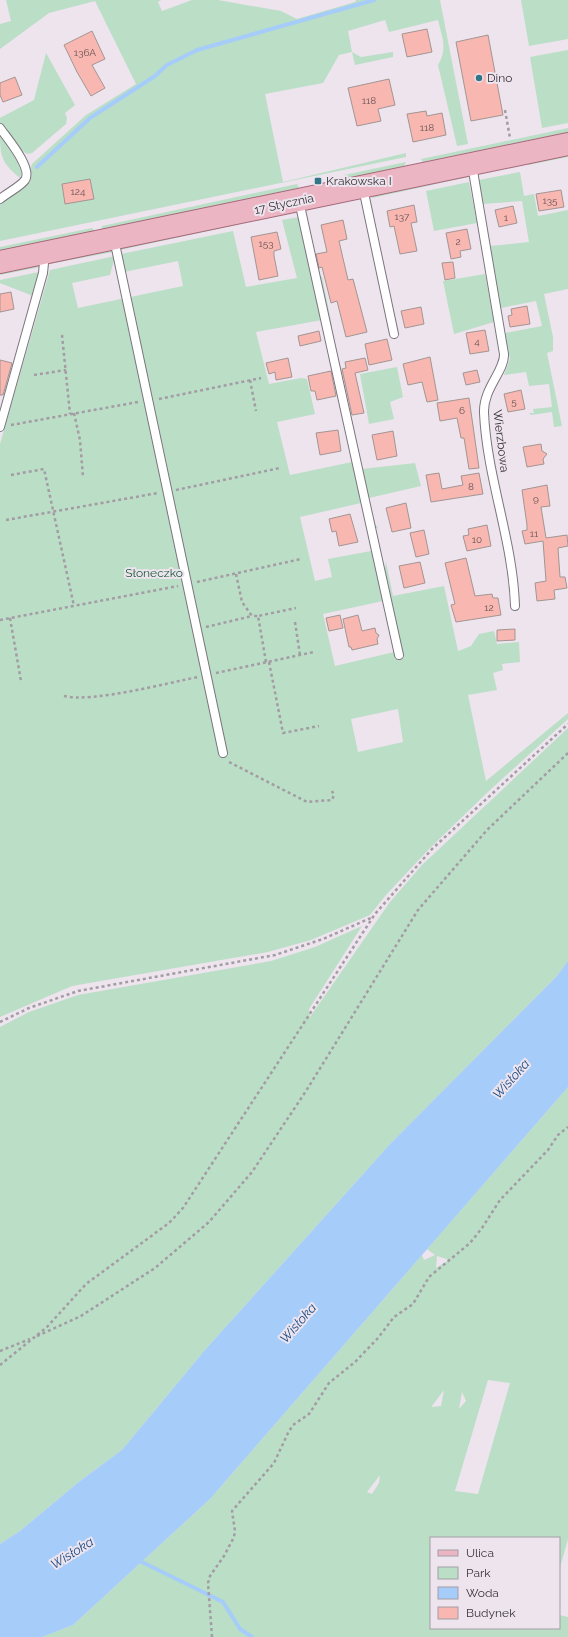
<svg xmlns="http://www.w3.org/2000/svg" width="568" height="1637" viewBox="0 0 568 1637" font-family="Raleway,sans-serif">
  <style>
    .green { fill: #bbdec7; fill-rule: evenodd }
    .water { fill: #a6ccfa }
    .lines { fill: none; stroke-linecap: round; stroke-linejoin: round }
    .stream { stroke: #a6ccfa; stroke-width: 4 }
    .building { fill: #f8b7b0; stroke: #a39593 }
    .service-casing { stroke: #7c747e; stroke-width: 10 }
    .primary-casing { stroke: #a46879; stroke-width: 24 }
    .path { stroke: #a39ca4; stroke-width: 2.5; stroke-dasharray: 3 3; stroke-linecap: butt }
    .service { stroke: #fff; stroke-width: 8 }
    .primary { stroke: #ecb5c4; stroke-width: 22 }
    .poi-dot { fill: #327586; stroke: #ede4ee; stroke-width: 1.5 }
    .labels { text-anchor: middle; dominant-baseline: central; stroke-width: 4; stroke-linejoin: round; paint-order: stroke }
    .number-label { font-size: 10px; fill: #675556 }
    .poi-label { font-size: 12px; fill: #373438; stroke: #ede4ee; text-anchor: start }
    .street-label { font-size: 12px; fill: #373438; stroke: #ede4ee }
    .park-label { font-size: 12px; fill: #1b5b3a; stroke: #ede4ee }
    .water-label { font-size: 13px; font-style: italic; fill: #184a82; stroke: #ede4ee }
  </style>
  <rect width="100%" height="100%" fill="#ede4ee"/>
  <g class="green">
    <path d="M6,0H161L158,2L162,11L192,0H218L281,11L297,19L355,2L356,0H440L468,144L457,146L438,65C448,48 442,37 438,20L389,32L385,20L348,31L352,52L361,57L393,52V57L355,65L352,52L339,55L323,83L265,94L283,182L406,153V157L0,241V204L30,182V170L32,164L86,115L136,84L95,1L49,13L0,49V24L11,21Z"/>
    <path d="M521,0H568V39L529,46Z"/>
    <path d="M568,50V123L542,128L530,57Z"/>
    <path d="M46,53L75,105L65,113L67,118L66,124L32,153L27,154L20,149L0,125V118L34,100Z"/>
    <path d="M568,128V132L423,162L421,159Z"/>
    <path d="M0,134C8,145 27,163 20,178C2,163 0,157 0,134Z"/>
    <path d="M568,154V157L528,165V162Z"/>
    <path d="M406,162L404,166L345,179L344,175Z"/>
    <path d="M520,172L524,196L534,194L538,216L568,210V289L544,294L553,337V351L547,353L562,426L554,427L552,412L531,415L529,413H534L533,409L552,407L549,384L529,386L526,372L504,375L510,359L505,333L542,326L536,301L501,308L490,246L529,242L522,201L483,204L479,180Z"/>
    <path d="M465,174L468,177L372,198L374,193Z"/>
    <path d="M469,182L477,223L434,231L426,191Z"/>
    <path d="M297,184L299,188L101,230L102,226Z"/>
    <path d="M299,217L322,320L256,332L269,384L301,378L307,379L315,414L277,422L290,475L352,462L361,503L300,517L315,581L332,577L328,559L371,551L373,552L383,601L323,614L335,666L394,652L398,657L403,656L385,570L386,562L393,596L444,586L458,651L471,646L479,634L494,631L497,644L519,642L520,662L502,664L503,670L493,673L497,690L468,695L486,781L568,713V719L489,791L431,847L386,895L370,915L311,940L268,952L72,986L0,1017V444L50,270L115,256L110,275L72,283L78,308L183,286L178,261L124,272L121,254L233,231L246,287L297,278L282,220ZM398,709L403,742L358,752L351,719Z"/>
    <path d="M236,222V225L120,250L121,247Z"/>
    <path d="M92,228L95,231L0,251V247Z"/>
    <path d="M112,249L113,252L49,264L52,260Z"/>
    <path d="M38,263L40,267L0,275V272Z"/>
    <path d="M39,272L33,296L0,283V280Z"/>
    <path d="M485,274L494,322L454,334L443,281Z"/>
    <path d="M319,276L322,277L332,326L330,327Z"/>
    <path d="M397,367L403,397L390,402L394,419L369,424L360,374Z"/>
    <path d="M358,449L362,469L415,463L421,486L369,498L375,524L379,529L374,527L357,451Z"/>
    <path d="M568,728V961L556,977L391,1143L205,1350L122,1450L80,1481L20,1531L0,1544V1027L29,1012L78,995L271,961L315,947L362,926L309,1009L310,1017L390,902L422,865Z"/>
    <path d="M568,1087V1539L559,1571V1538H431V1628H559V1615L568,1617V1637H42L73,1625L210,1499L422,1255L424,1260L435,1255L427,1249ZM437,1256L449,1260L436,1268ZM488,1380L510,1383L478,1494L455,1491ZM444,1390L441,1406L432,1407V1406ZM462,1392L466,1401L459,1409ZM380,1475L379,1483L372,1494L367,1492Z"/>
  </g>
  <path class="water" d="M568,961V1087L210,1499L73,1625L42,1637H0V1544L20,1531L80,1481L122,1450L205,1350L391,1143L556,977Z"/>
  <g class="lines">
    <g class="stream">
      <path d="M37,167L90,118L155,76L167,65L197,50L374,0"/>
      <path d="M138,1560L223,1602L240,1629L252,1637"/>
    </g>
  </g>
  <g class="building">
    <path d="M427,29L432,52L407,57L402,34Z"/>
    <path d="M92,31L105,59L92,65L105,88L91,96L77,72L64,45Z"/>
    <path d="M488,35L503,115L471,121L456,42Z"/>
    <path d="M15,77L22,95L3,102L0,95V83Z"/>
    <path d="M389,79L395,105L378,109L381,121L357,126L348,88Z"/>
    <path d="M426,111L427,116L442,113L446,135L413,142L407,114Z"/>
    <path d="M90,179L94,199L65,204L62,184Z"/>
    <path d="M561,190L564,207L539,211L536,194Z"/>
    <path d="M414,205L417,222L411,223L417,251L400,254L394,226L390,227L387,211Z"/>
    <path d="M513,206L517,223L499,227L495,210Z"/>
    <path d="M343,220L347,239L339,241L348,280L353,279L367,332L346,337L337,301L331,303L322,267L319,268L316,254L327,252L321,225Z"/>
    <path d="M467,229L471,249L460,251L461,257L451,259L446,233Z"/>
    <path d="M277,232L281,249L274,251V256L278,276L259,280L251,237Z"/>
    <path d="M453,262L455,278L445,280L442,263Z"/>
    <path d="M11,292L14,309L0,312V294Z"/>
    <path d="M527,306L530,324L510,327L508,316L512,315L511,309Z"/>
    <path d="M421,307L424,324L405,328L401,311Z"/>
    <path d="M485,330L489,351L470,354L466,333Z"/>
    <path d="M319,331L321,341L300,346L298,336Z"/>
    <path d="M387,339L392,360L369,365L365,344Z"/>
    <path d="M430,357L438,400L427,402L422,382L408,385L403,364Z"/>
    <path d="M288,358L292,377L276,380L275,372L269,374L266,363Z"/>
    <path d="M365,358L368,370L355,373L364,413L352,415L342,369L346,368L345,362Z"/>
    <path d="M0,360L12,363L3,395H0Z"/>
    <path d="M477,370L480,382L466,385L463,373Z"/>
    <path d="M331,371L336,396L317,400L315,391H311L308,376Z"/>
    <path d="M521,390L525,409L508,412L504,394Z"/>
    <path d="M469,398L479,468L469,469L464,438H461L457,418L440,421L437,403Z"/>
    <path d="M338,430L341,451L320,455L316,433Z"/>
    <path d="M393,431L397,456L377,460L372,435Z"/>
    <path d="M541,444L542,451L547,454L543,459L544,464L527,467L523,447Z"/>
    <path d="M439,473L442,489L463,485L461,476L479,473L483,494L431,502L426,475Z"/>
    <path d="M547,485L550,506L541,507L546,538L567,535L568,546L558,548L560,577H565L567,588L554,590L555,599L537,601L535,583L546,581L543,541L525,544L522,531L527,530V525L522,490Z"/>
    <path d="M406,503L411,528L392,532L386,508Z"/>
    <path d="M350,514L358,542L339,546L336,531L332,532L329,519Z"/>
    <path d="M487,525L491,546L467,551L463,536L469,535L468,529Z"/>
    <path d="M424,530L429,554L416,557L410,533Z"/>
    <path d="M466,558L475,596L492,594L493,598H498L501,615L456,622L451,605L455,604L445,563Z"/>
    <path d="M420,562L425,583L404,588L399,566Z"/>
    <path d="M340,615L343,628L329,631L326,618Z"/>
    <path d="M358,615L362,631L375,628L376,633L379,635L377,639L378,644L352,650L351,647H349L343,619Z"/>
    <path d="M515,629V640L497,641V630Z"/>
  </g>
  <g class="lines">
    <defs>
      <g id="service">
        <path d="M0,128C7,138 33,168 25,180C20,187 7,193 0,199"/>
        <path d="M472,165L504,354C505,371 483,388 484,413C487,478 513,541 515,606"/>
        <path d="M363,188L394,334"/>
        <path d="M299,201L399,655"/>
        <path d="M114,239L223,753"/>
        <path d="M0,427L43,273L45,253"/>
      </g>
      <path id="primary" d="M0,262L568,144"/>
    </defs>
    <use href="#service" class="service-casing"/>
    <use href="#primary" class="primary-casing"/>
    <g class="path">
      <path d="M505,110L510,138"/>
      <path d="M62,335L70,414"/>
      <path d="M34,375L66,370"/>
      <path d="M250,380L256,411"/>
      <path d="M159,399L261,378"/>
      <path d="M74,413L80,440L83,477"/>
      <path d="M11,425L138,402"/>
      <path d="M11,475L44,469L74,606"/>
      <path d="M176,490L280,468"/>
      <path d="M6,520L158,493"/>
      <path d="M236,574L242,602L252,616H258"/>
      <path d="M197,582L301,559"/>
      <path d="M10,618L21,681"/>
      <path d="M0,620L178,586"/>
      <path d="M295,622L300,655"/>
      <path d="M206,627L252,616"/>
      <path d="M266,662L258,616L296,608"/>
      <path d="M269,662L283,733L319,726"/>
      <path d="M216,673L314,652"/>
      <path d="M64,696C92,703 167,683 198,677"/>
      <path d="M229,762L307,802L332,800L334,795L332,791"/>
      <path d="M0,1022L29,1008L78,991L275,955L323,939L373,917"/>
      <path d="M37,1336L81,1316L155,1268L209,1222L252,1172L306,1091L418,910L487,830L568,753"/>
      <path d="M0,1351L30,1339"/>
      <path d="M0,1365L47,1327L86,1284L169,1223L183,1208L375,914L432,849L568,724"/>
      <path d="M212,1637L208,1583L210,1576L224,1556L234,1537L235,1531L232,1511L274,1463L288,1433L293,1425L309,1414L329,1383L355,1362L378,1338L394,1317L413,1304L429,1277L470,1243L482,1228L500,1200L548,1150L558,1135L568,1127"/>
    </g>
    <use href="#service" class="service"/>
    <use href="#primary" class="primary"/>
  </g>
  <g class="poi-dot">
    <circle cx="479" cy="78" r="4"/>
    <rect x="314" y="177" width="8" height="8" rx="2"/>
  </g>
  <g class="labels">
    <g class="number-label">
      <text x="85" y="52">136A</text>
      <text x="369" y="100">118</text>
      <text x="427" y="127">118</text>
      <text x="78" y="191">124</text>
      <text x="550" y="200">135</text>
      <text x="402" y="216">137</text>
      <text x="506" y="217">1</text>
      <text x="458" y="241">2</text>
      <text x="266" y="243">153</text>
      <text x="477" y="341">4</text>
      <text x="514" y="401">5</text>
      <text x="462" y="410">6</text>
      <text x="471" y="486">8</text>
      <text x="536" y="498">9</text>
      <text x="534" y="533">11</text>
      <text x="477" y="539">10</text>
      <text x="489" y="607">12</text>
    </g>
    <g class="poi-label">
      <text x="487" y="78">Dino</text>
      <text x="326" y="181">Krakowska I</text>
    </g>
    <g class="street-label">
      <text transform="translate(284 204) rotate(-12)">17 Stycznia</text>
      <text transform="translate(501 441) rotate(83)">Wierzbowa</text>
    </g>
    <g class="park-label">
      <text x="154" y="573">Słoneczko</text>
    </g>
    <g class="water-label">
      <text transform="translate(511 1079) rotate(-48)">Wisłoka</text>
      <text transform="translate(298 1323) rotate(-49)">Wisłoka</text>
      <text transform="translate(72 1553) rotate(-32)">Wisłoka</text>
    </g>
  </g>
  <rect x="430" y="1537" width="130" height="92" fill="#ede4ee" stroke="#a49ea5"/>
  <rect x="438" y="1550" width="20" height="6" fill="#ecb5c4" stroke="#a49ea5"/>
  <text x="466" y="1557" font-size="12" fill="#373438">Ulica</text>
  <rect x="438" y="1567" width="20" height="12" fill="#bbdec7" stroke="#a49ea5"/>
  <text x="466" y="1577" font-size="12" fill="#373438">Park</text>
  <rect x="438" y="1587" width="20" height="12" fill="#a6ccfa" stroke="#a49ea5"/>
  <text x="466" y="1597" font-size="12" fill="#373438">Woda</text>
  <rect x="438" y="1607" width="20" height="12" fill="#f8b7b0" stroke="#a49ea5"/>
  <text x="466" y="1617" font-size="12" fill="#373438">Budynek</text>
</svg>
